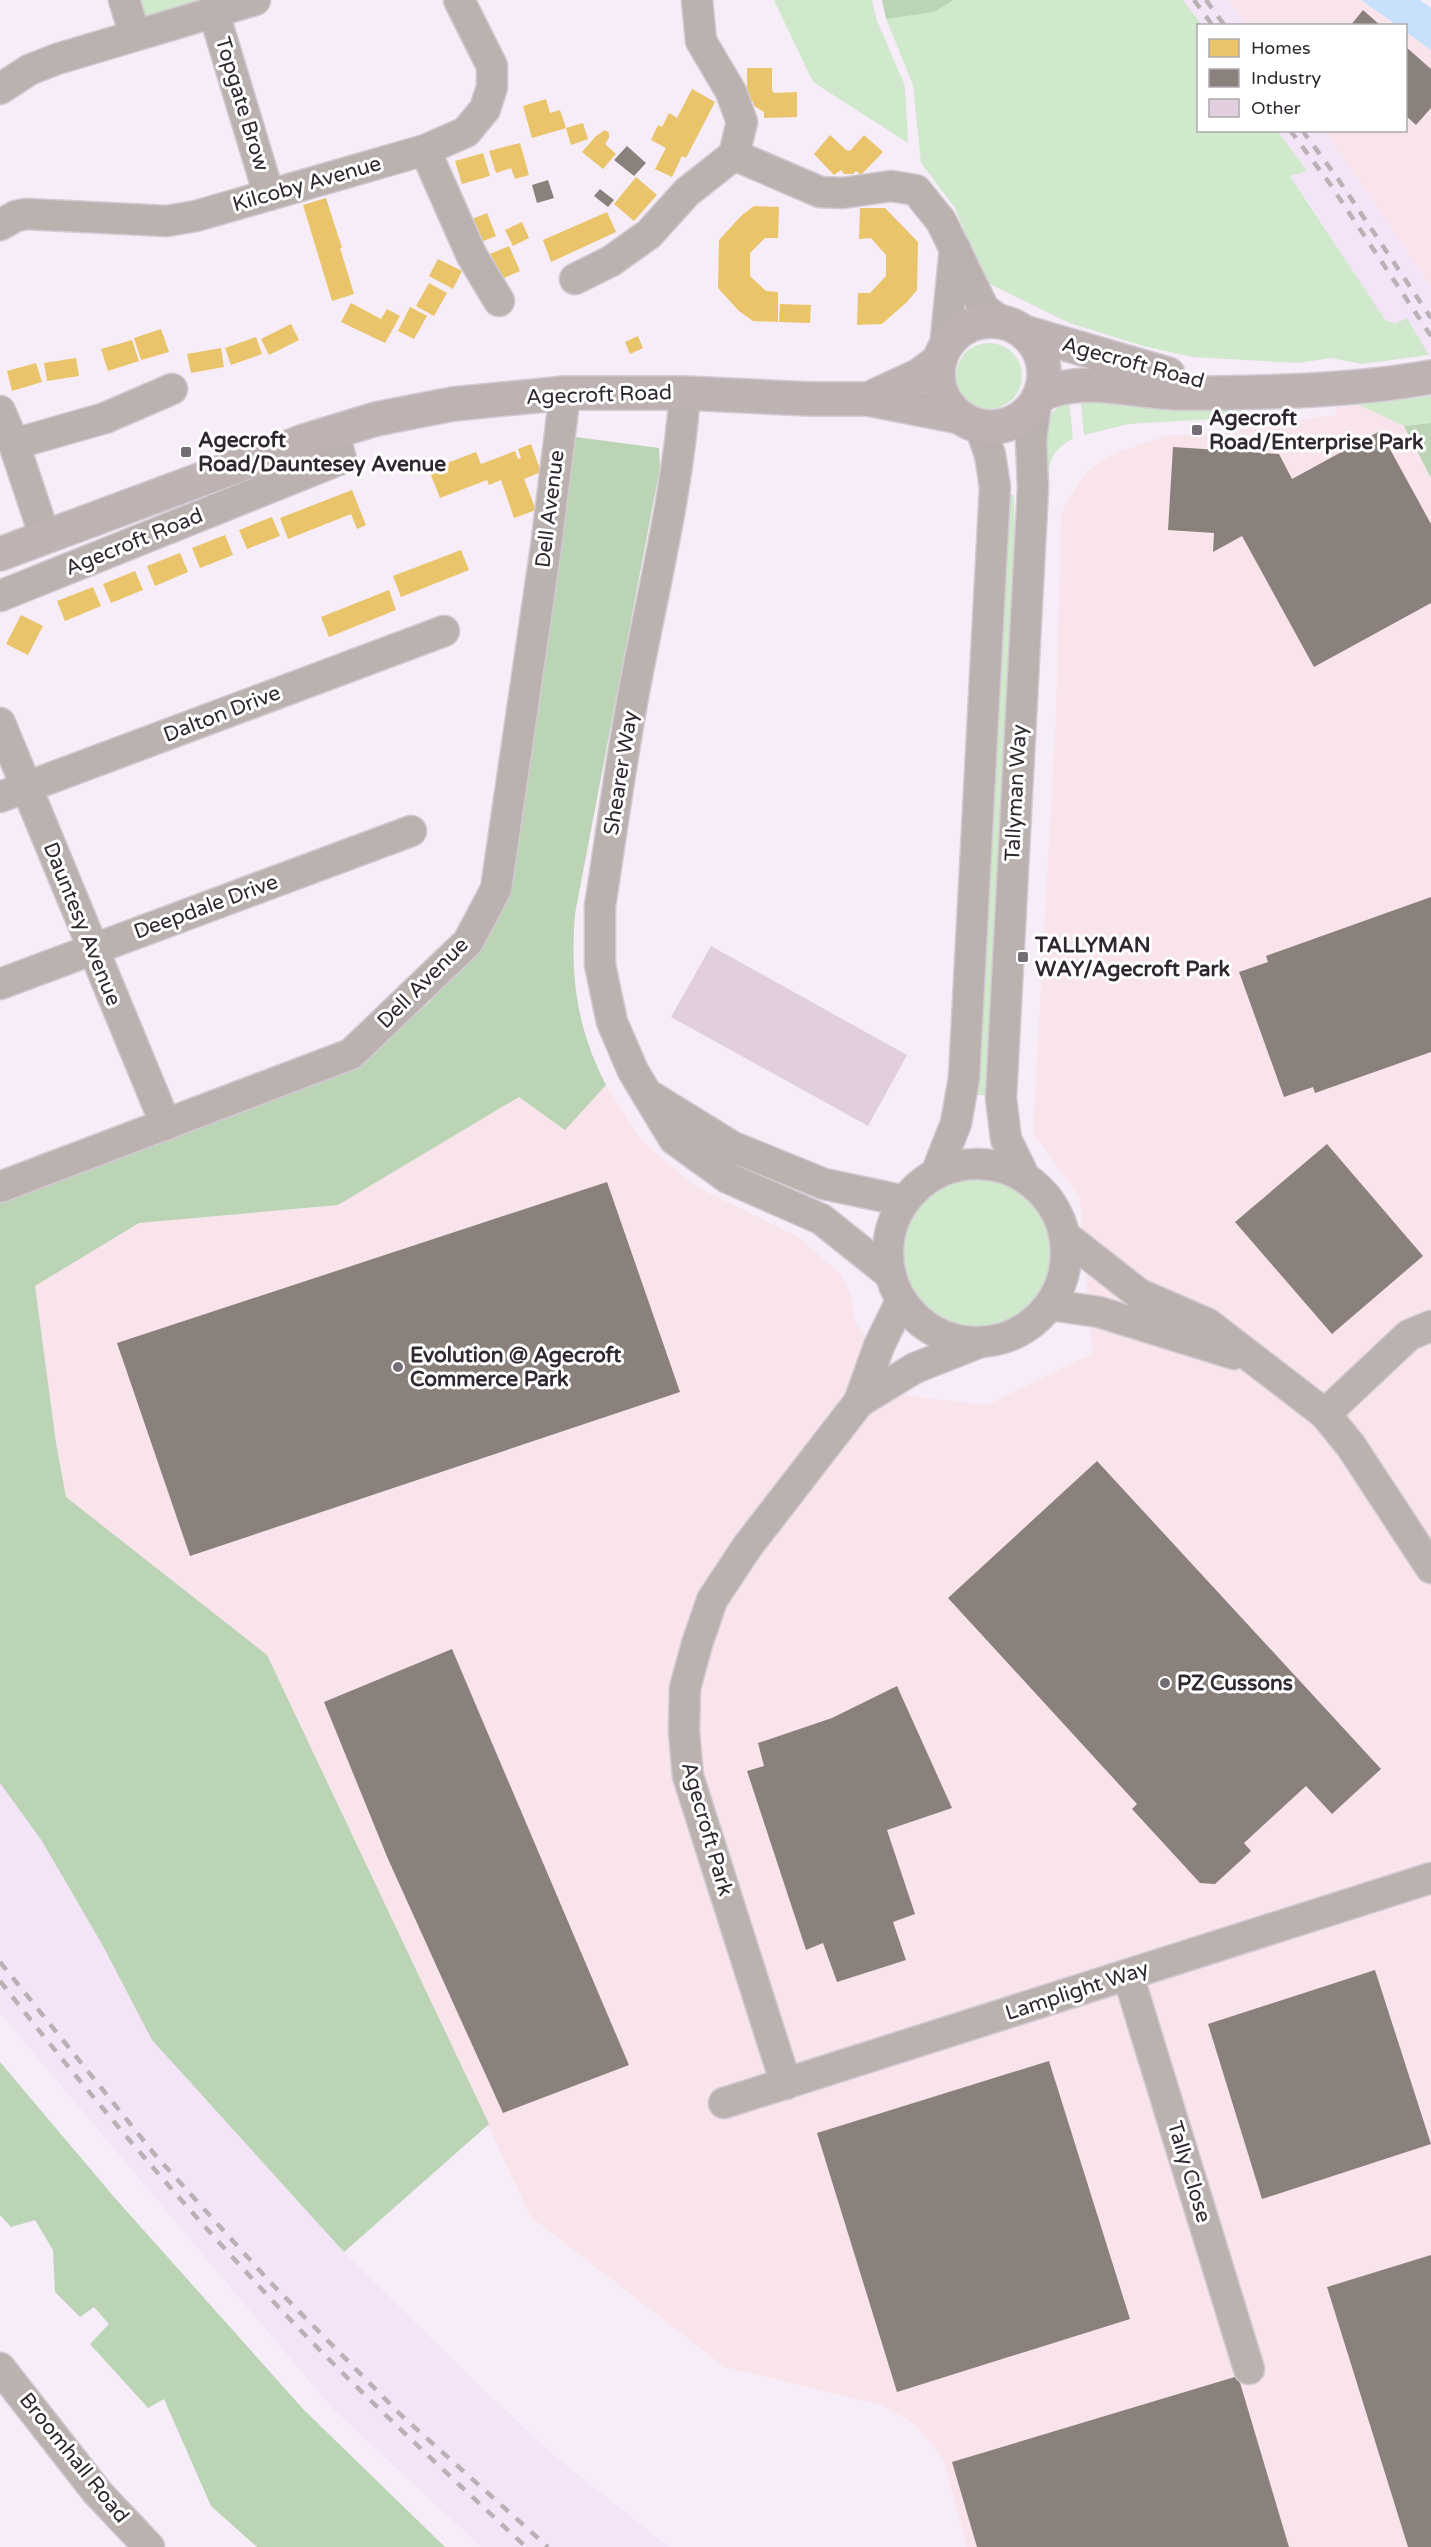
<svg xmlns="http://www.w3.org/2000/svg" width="1431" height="2547" viewBox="0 0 1431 2547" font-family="'Varela Round',sans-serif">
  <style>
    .built { fill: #f4e4f7 }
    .industrial { fill: #f8e4ea }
    .green { fill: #d0e8cb }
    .forest { fill: #bad4b5 }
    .water { fill: #c7e0fc }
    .homes { fill: #e9c46a }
    .industry { fill: #8a817c }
    .building { fill: #e1cfdf }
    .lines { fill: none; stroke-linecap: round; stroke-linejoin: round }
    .minor-casing { stroke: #d1cad3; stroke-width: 33 }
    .major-casing { stroke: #d1cad3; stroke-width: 36 }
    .minor { stroke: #bbb1ae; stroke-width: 30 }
    .major { stroke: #beb2b2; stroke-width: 33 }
    .rail { stroke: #bab1b4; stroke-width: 4.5; stroke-dasharray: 10 10; stroke-linecap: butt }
    .poi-dot { fill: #756d76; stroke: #fff; stroke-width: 2 }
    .labels { text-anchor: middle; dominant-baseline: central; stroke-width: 6; stroke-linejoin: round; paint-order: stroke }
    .street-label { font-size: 21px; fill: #2f2830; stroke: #fff }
    .poi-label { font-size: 21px; font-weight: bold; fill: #2f2830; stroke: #fff; text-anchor: start }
  </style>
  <rect width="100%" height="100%" fill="#f6edf8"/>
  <g class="built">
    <path d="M1149,0H1228L1247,25L1198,26Z"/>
    <path d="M1258,131H1325L1431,287V358L1407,318L1395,324L1385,321L1307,200Z"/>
    <path d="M0,1783L42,1841L103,1946L152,2040L344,2252L465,2372L554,2456L669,2547H481L332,2408L0,2013Z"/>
  </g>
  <g class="industrial">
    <path d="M1228,0H1361L1397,25H1247Z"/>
    <path d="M1406,32L1431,50V287L1325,131L1406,130Z"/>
    <path d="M1359,405L1404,426L1431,478V2547H967L944,2461L918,2427L883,2405L725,2367L531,2217L267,1655L66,1497L56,1443L35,1286L139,1223L338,1205L519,1097L565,1129L606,1085L642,1141L696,1187L800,1238L841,1275L852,1297L854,1320L908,1396L987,1405L1092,1354L1080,1198L1033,1133L1056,717L1061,513L1083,476L1099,462L1119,452L1168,435L1221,434L1254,426L1336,415V407Z"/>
  </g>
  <g class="green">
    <path d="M128,0H242L137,30Z"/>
    <path d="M774,0H872L877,21L905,86L908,143L813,82Z"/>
    <path d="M954,0H1183L1202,25L1198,26V130L1278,131L1307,171L1290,176L1385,320L1395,324L1407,318L1429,355L1362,364L1331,358L1298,363L1193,357L1143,346L1069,323L984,281L955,208L921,163L913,85L886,19L934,12Z"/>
    <circle cx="989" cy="376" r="33"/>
    <path d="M1431,396V423L1404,426L1359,405Z"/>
    <path d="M1080,397L1243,408V415L1229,418L1128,424L1084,435Z"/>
    <path d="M1069,400L1073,439C1053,448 1048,462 1048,483L1045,422L1051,413Z"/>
    <path d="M1003,494L1014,495L1015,565L990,1095H975Z"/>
    <path d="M1047,495L1038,711L1036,725L1033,712Z"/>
    <circle cx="974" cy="1253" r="77"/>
  </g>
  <g class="forest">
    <path d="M882,0H954L934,12L886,19Z"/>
    <path d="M1431,423V478L1404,426Z"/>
    <path d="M568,436L659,448L660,468L575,914C570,977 577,1029 606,1085L565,1130L519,1097L338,1205L139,1223L35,1286L56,1443L66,1497L267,1655L489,2124L344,2252L152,2040L103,1946L42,1841L0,1783V1196L334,1076L429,1003L499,914Z"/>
    <path d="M0,2062L114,2197L304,2410L445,2547H257L211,2506L164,2399L148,2408L90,2344L109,2324L94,2307L80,2317L55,2292L53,2250L35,2220L11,2227L0,2215Z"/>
  </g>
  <path class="water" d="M1361,0H1420L1431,8V50L1406,32V26L1397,25Z"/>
  <g class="homes">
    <path d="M747,68H772V90L774,93L797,92V117L764,118V112L754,106L753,101H747Z"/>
    <path d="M692,89L715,102L686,158L682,156L672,177L655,169L666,148L651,140L658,125L662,127L669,113L677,118Z"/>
    <path d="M546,99L550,113L560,110L566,128L532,138L523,106Z"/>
    <path d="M583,123L588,139L571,145L566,128Z"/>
    <path d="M605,130L609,133V138L605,144L616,154L603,169L582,152L596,136Z"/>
    <path d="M830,135L846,150L850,151L864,135L883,152L861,175L856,171L853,174H844L841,170L834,175L814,154Z"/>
    <path d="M520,143L529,175L515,179L511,168L496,173L489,151Z"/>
    <path d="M483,153L490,176L462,184L455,161Z"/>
    <path d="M636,177L657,195L634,221L614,204Z"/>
    <path d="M326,198L342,248H340L354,294L332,301L303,205Z"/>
    <path d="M754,206L779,207L778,238H765L750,253V276L766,291L778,292V322L753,321L739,311L718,288L719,240L741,216Z"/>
    <path d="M860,208H885L918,242L917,290L907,302L882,324L857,325L858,293H870L886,276V255L871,238L859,239Z"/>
    <path d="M607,212L616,232L551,262L543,240Z"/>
    <path d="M487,213L496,236L481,242L472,219Z"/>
    <path d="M522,222L529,238L513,246L505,230Z"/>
    <path d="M509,246L520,271L502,279L490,254Z"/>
    <path d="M438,259L462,271L453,289L429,276Z"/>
    <path d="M429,283L447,293L434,316L416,306Z"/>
    <path d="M351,303L381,319L387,309L400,316L385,343L341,322Z"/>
    <path d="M780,304L811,305L810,323L779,322Z"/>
    <path d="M410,307L427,316L414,339L398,331Z"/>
    <path d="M291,324L299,340L269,355L261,339Z"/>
    <path d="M161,329L169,352L141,360L134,338Z"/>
    <path d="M638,336L643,348L630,354L625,342Z"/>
    <path d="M256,337L262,354L231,365L225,348Z"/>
    <path d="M132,340L139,361L108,371L101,349Z"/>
    <path d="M221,348L224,367L191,373L187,354Z"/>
    <path d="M76,358L79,376L47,381L44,363Z"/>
    <path d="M36,363L42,382L12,391L7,371Z"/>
    <path d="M531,444L541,472L524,479L536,510L514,518L501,480L489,485L487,480L440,498L429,470L476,452L481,464L515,451L518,459L521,458L518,449Z"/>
    <path d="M352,490L366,525L357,529L351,514L288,539L280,518Z"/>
    <path d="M272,517L280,536L247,549L239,530Z"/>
    <path d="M225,535L233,555L200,568L192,548Z"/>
    <path d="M461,550L469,570L401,597L393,576Z"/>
    <path d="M180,553L188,572L155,586L147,566Z"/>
    <path d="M135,571L143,590L111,603L103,584Z"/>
    <path d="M93,587L101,606L65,621L57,601Z"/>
    <path d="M389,590L396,610L329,637L321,617Z"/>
    <path d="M21,615L43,626L28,655L6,644Z"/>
  </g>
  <g class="industry">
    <path d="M1363,10L1381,26H1350Z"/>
    <path d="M1406,47L1431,69V108L1416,125L1406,116Z"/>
    <path d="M627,146L646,163L634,176L614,160Z"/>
    <path d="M548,180L554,198L537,203L532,185Z"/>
    <path d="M600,189L614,200L608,207L594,196Z"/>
    <path d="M1380,431L1431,524V603L1314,667L1242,536L1213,552L1214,533L1168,530L1173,447L1279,454L1292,479Z"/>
    <path d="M1431,897V1052L1315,1093L1313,1087L1284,1097L1239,972L1268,962L1266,956Z"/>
    <path d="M1327,1144L1423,1256L1332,1334L1235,1222Z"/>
    <path d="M607,1182L680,1392L190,1556L117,1343Z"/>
    <path d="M1097,1461L1381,1769L1332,1814L1306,1786L1244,1843L1251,1851L1215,1884L1200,1883L1132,1809L1137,1804L948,1598Z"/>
    <path d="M452,1649L629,2065L503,2113L388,1859L324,1702Z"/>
    <path d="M897,1686L952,1808L887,1830L915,1914L893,1922L906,1960L837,1982L823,1943L806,1950L747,1771L764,1766L758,1743L832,1718Z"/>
    <path d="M1375,1970L1431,2144L1262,2199L1208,2024Z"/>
    <path d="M1049,2061L1130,2319L897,2392L817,2133Z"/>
    <path d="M1431,2255V2547H1408L1327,2287Z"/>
    <path d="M1238,2376L1289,2547H977L952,2462Z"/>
  </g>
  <path class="building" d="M711,946L907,1055L868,1126L671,1017Z"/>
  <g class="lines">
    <defs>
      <g id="minor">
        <path d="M124,0L135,35"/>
        <path d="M697,0L701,41L731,92L742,122L734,155L820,192L843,193L891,186L916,190L941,221L984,309L1003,323"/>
        <path d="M214,13L269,195"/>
        <path d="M0,89L29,70L57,59L255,0"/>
        <path d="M425,150L472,256L499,301"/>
        <path d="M0,225L16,216L26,214L167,221L196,216L425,150L466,132L485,109L492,87V66L459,0"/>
        <path d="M575,279L611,261L649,234L687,192L734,155"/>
        <path d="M945,348L955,248"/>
        <path d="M685,393C678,489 655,582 637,676C622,752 612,830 600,906V965L612,1022L633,1071L674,1139L728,1178L821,1219L890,1274"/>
        <path d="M0,411L14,444L45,537"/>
        <path d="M14,444L105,418L172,389"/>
        <path d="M0,596L341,459L333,431"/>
        <path d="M0,723L166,1125"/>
        <path d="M0,797L444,631"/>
        <path d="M0,984L411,831"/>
        <path d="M652,1097L733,1147L824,1184L905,1201"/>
        <circle cx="977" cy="1253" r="89"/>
        <path d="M936,1174L956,1123L964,1078L995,487L990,455L980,426"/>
        <path d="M1025,1178L1006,1139L1001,1098L1033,488L1031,440L1036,403"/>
        <path d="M0,1187L351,1054L468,942L496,889L546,547L565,393"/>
        <path d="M1065,1236L1139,1294L1208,1324L1325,1414L1351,1446L1431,1568"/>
        <path d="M1051,1305L1099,1312L1234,1354"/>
        <path d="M859,1402L915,1368L978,1343"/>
        <path d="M1325,1414L1409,1335L1431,1326"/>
        <path d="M1128,1975L1249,2369"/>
        <path d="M786,2084L688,1776L684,1732L685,1688L697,1644L712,1600L747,1547L859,1402L879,1346L901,1301"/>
        <path d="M724,2103L1431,1878"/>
        <path d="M0,2368L97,2492L149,2547"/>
      </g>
      <g id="major">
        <circle cx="991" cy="374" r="53"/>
        <path d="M1024,332L1168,374"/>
        <path d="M1040,395C1087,373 1136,394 1184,393C1265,393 1352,391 1431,377"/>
        <path d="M868,399L920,375L940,360"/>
        <path d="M0,554L304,441L376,419L453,404L565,393H685L810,399H868L960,417"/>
      </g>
    </defs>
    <use href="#minor" class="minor-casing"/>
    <use href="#major" class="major-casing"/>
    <use href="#minor" class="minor"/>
    <use href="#major" class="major"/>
    <g class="rail">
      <path d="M1194,0L1213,26"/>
      <path d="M1206,0L1225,26"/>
      <path d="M1290,130L1330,184L1431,336"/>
      <path d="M1302,130L1338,179L1431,318"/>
      <path d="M0,1962L156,2156L271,2283L402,2416L548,2547"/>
      <path d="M0,1981C82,2086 168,2188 259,2286C343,2378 435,2462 526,2547"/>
    </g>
  </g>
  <g class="poi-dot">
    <rect x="1191" y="424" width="12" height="12" rx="3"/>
    <rect x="180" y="446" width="12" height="12" rx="3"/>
    <rect x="1017" y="951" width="12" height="12" rx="3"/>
    <circle cx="398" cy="1367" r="6"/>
    <circle cx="1165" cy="1683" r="6"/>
  </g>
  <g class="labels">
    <g class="street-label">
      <text transform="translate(242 104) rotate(73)">Topgate Brow</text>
      <text transform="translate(307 184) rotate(-16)">Kilcoby Avenue</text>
      <text transform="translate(1133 363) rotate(15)">Agecroft Road</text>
      <text transform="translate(599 395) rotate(-2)">Agecroft Road</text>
      <text transform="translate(550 509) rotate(-83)">Dell Avenue</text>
      <text transform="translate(134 542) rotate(-22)">Agecroft Road</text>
      <text transform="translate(222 714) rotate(-21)">Dalton Drive</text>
      <text transform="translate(621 773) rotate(-81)">Shearer Way</text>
      <text transform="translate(1016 793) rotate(-87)">Tallyman Way</text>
      <text transform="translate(206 907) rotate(-20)">Deepdale Drive</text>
      <text transform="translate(82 924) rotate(68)">Dauntesy Avenue</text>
      <text transform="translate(423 983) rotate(-45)">Dell Avenue</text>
      <text transform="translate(707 1829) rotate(74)">Agecroft Park</text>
      <text transform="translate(1077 1991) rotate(-18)">Lamplight Way</text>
      <text transform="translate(1189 2172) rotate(73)">Tally Close</text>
      <text transform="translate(74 2458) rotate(51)">Broomhall Road</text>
    </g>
    <g class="poi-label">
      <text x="1209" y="418">Agecroft<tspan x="1209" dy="24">Road/Enterprise Park</tspan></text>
      <text x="198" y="440">Agecroft<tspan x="198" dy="24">Road/Dauntesey Avenue</tspan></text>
      <text x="1035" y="945">TALLYMAN<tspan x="1035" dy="24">WAY/Agecroft Park</tspan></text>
      <text x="410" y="1355">Evolution @ Agecroft<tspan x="410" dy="24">Commerce Park</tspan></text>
      <text x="1177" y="1683">PZ Cussons</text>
    </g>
  </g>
  <rect x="1197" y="24" width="210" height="108" fill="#ffffff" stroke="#aca9ac" stroke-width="1.5"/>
  <rect x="1209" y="39" width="30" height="18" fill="#e9c46a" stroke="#aca9ac" stroke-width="1.5"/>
  <text x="1251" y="54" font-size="18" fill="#2f2830">Homes</text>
  <rect x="1209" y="69" width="30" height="18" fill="#8a817c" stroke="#aca9ac" stroke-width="1.5"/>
  <text x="1251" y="84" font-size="18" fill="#2f2830">Industry</text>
  <rect x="1209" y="99" width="30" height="18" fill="#e1cfdf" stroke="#aca9ac" stroke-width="1.5"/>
  <text x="1251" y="114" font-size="18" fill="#2f2830">Other</text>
</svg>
